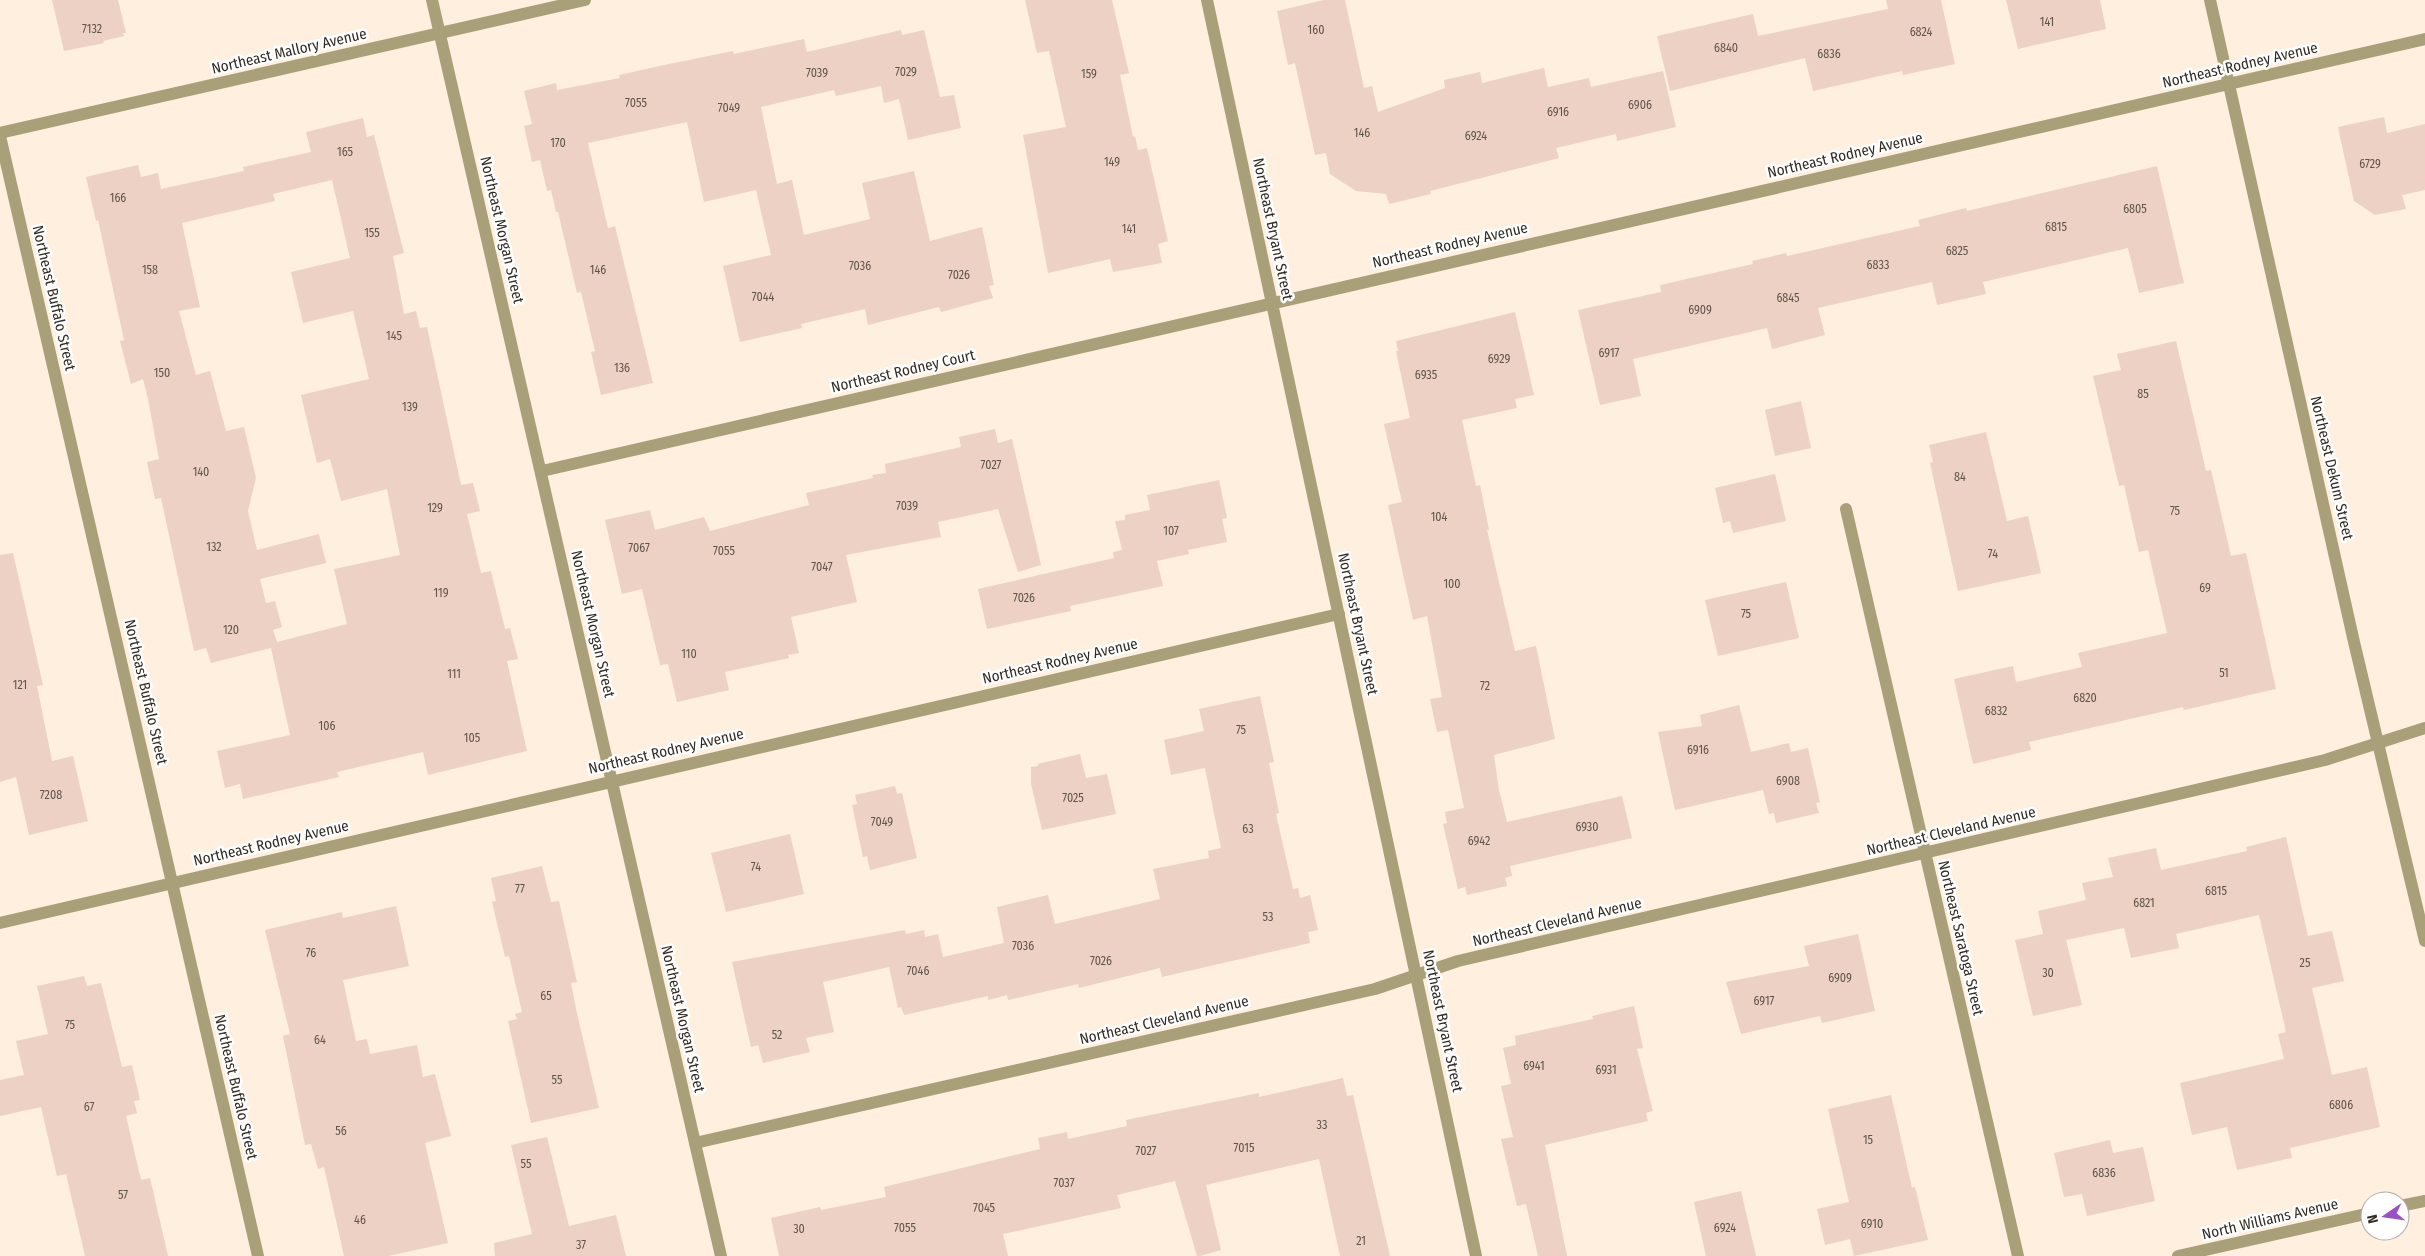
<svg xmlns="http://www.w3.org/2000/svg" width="2425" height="1256" viewBox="0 0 2425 1256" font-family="'Fira Sans Condensed',sans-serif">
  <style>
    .building { fill: #ecd1c4; fill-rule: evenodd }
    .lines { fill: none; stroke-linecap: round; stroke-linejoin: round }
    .street { stroke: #a9a07a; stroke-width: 12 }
    .labels { text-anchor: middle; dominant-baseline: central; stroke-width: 5; stroke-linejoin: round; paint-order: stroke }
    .number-label { font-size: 12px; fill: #60544b }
    .street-label { font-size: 15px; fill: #322b23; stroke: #fff }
  </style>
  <rect width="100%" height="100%" fill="#feefde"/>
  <g class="building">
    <path d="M52,0H118L126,33H123L124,36L103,41L104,43L64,51Z"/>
    <path d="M1025,0H1112L1129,73L1120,75L1133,137L1135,136L1138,150L1147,148L1168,241L1158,244L1162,263L1113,272L1110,259L1048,273L1023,135L1066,127L1049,51L1037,53Z"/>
    <path d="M1324,0H1345L1364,88L1372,86L1378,112L1445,88L1444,80L1480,72L1482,83L1544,68L1548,87L1589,78L1591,87L1663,71L1676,127L1617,141L1616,134L1556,148L1559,158L1430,191L1431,194L1389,204L1386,194L1356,191L1330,174L1326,153L1315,155L1295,63L1288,65L1277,11Z"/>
    <path d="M1886,0H1941L1955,64L1903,75L1902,71L1813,91L1805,58L1670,91L1657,36L1753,14L1758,36L1888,9Z"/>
    <path d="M2006,0H2100L2106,29L2018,49Z"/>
    <path d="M901,30L902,35L924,30L940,97L954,95L961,128L908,140L899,99L884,103L881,86L836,96L834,90L761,107L777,184L792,180L804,235L870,219L862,183L914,171L930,241L982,227L994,285L989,286L993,298L941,312L939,307L868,325L865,309L801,324L802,328L740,342L723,266L771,255L756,190L704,202L687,122L588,143L608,228L615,226L653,383L601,395L591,352L595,351L581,292L577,293L558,212H556L551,190L547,191L540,160L532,162L524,126L532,124L524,91L556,83L557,90L620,78L619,75L664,65L733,51L734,54L804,39L807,52Z"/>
    <path d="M2384,117L2387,133L2425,124V190L2402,195L2406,209L2375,215L2354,201L2338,127Z"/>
    <path d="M363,118L367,137L374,135L404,253L393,256L404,314L416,311L420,328L427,327L461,485L473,483L480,511L467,514L481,573L491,571L505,629L510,628L518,659L507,661L527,751L428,775L423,752L337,772L339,777L243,799L240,784L225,788L217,751L290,735L271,648L211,663L206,648L194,651L161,498L155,499L147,462L159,459L148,399L143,379L131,384L120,341L124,340L98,220L96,221L86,177L138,165L141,177L158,173L161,189L244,171L243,167L311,152L306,132ZM332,180L350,258L291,272L303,323L353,311L369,379L301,395L317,463L330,459L341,501L387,489L400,555L334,569L347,624L277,642L273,630L282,627L275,601L266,603L260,579L326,563L319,534L257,550L248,511L256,478L244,427L226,431L210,371L196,375L179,311L200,307L182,223L275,201L273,194Z"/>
    <path d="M2157,166L2184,283L2139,293L2128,248L1983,282L1986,294L1937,305L1932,282L1818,308L1825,335L1772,349L1767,328L1633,359L1641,396L1600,405L1578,310L1661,292L1660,285L1753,264L1752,261L1786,253L1787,256L1805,252L1920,226L1918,220L1966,208L1967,211Z"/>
    <path d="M1515,312L1534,395L1515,399L1517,408L1462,420L1476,486L1480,485L1489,530H1487L1515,651L1536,646L1555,739L1494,755L1499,790L1507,822L1622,796L1632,838L1510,866L1512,876L1505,878L1507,886L1467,895L1465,887L1458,889L1443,824L1447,823L1445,812L1464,808L1448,730L1437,732L1430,699L1442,697L1427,616L1413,620L1388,505L1402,502L1384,424L1410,418L1396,351H1398L1396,341Z"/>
    <path d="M2176,341L2206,471L2211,470L2231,556L2246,553L2276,689L2184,710L2183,707L2029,742L2031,750L1973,764L1954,679L2013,666L2016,682L2082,667L2078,653L2167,633L2148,550L2139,552L2124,485L2119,486L2093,376L2121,370L2117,354Z"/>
    <path d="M1801,401L1811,448L1775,456L1765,410Z"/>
    <path d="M995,429L998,443L1012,439L1041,565L1018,572L998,509L938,522L941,537L846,555L857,602L791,617L799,653L788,655L789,658L725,672L729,690L677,702L668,664L660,665L642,589L622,594L605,520L650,510L655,530L704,517L710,531L809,505L806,493L873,478L872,475L886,473L885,464L961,447L959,437Z"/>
    <path d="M1986,432L2007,521L2028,516L2041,573L1958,591L1930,463L1933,462L1929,445Z"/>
    <path d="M1775,474L1786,521L1733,533L1730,521L1723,523L1715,488Z"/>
    <path d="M1219,480L1227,518L1222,519L1227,542L1188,550L1189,554L1157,561L1163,586L1070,606L1071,611L987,629L978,589L1114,558L1113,552L1122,550L1115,521L1125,520V515L1150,510L1147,495Z"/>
    <path d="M13,553L43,685L37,686L52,761L73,756L88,821L29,835L16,777L0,782V555Z"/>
    <path d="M1786,582L1799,638L1718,656L1705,600Z"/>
    <path d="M1260,696L1274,762L1269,763L1279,813L1276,814L1293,889L1298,888L1300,898L1310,895L1318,930L1308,932L1310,943L1162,977L1160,968L1079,988L1078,984L1008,1000L1007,995L988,1000V996L904,1015L901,1007L898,1008L889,967L823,982L834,1032L806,1038L810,1052L763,1063L758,1045L751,1047L732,962L905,930L906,934L924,930L925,937L938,934L943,957L1004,943L997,907L1048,895L1055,924L1160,899L1153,869L1209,858L1208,851L1221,848L1205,768L1171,775L1164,740L1204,731L1199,709Z"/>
    <path d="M1739,705L1751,752L1789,743L1791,752L1808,748L1820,802L1816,803L1819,813L1776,823L1774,813L1769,814L1763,790L1675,810L1658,732L1702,726L1700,715Z"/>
    <path d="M1080,754L1086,778L1107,774L1116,814L1042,830L1031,784V767L1038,766V764Z"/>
    <path d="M895,786L897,794L902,793L917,858L870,870L867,856L863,857L852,805L857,804L855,795Z"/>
    <path d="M790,834L804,894L726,912L711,853Z"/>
    <path d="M2286,837L2308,936L2332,931L2344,981L2312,988L2332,1075L2367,1067L2380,1127L2290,1148L2292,1158L2237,1170L2227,1127L2192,1135L2180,1083L2284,1059L2278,1034L2286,1032L2259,915L2176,934L2179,948L2131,958L2124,928L2066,940L2082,1005L2033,1016L2015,940L2043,934L2038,911L2086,900L2082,883L2113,877L2108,858L2156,848L2161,870L2247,851L2246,847Z"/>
    <path d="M542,866L551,902L559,901L577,982L571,983L576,1009L599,1108L531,1123L508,1021L517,1019L515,1014L522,1012L509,956L505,957L492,902L496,901L491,878Z"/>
    <path d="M396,906L409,966L343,980L356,1041L367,1039L370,1054L417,1045L423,1077L435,1074L451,1136L425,1143L448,1243L388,1256H344L324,1167L318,1169L311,1144L305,1145L283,1036L290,1034L265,930L342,912L343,918Z"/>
    <path d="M1858,934L1875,1011L1822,1023L1820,1016L1741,1034L1726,982L1809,966L1804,946Z"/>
    <path d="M84,976L87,986L101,983L122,1067L132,1065L140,1100L134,1101L137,1113L126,1116L141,1180L150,1178L168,1256H85L66,1174L57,1176L41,1107L0,1116V1080L24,1075L16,1041L48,1034L37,986Z"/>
    <path d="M1634,1006L1643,1048L1637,1049L1653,1111L1646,1113L1648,1121L1545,1145L1567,1256H1538L1526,1204L1517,1206L1501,1139L1513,1137L1501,1086L1511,1084L1503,1048L1516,1045L1515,1036L1593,1019L1592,1016Z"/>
    <path d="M1343,1078L1347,1096L1353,1095L1390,1256H1340L1319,1159L1206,1185L1221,1250L1200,1256H1197L1175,1181L1117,1195L1121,1208L1003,1234L1008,1256H779L771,1218L820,1207L821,1210L886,1197L884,1187L1040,1149L1038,1138L1067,1132L1068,1139L1127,1126L1126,1120L1259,1093V1097Z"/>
    <path d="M1891,1095L1912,1188L1915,1187L1928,1240L1854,1256L1850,1239L1825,1245L1817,1209L1849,1202L1828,1109Z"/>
    <path d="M547,1137L569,1226L616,1215L626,1256H495L494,1243L532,1234L511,1145Z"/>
    <path d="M2110,1140L2113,1153L2143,1147L2155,1201L2087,1216L2082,1194L2064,1197L2054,1153Z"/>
    <path d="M1741,1191L1756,1256H1706L1694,1202Z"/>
  </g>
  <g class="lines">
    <g class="street">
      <path d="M432,0L721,1256"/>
      <path d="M1207,0L1476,1256"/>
      <path d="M2210,0L2354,642L2425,941"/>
      <path d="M0,133L585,0"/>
      <path d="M0,136L258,1256"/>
      <path d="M542,471L2425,39"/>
      <path d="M1846,509L2018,1256"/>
      <path d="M0,923L1339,614"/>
      <path d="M695,1143L1375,989L1458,961L2325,760L2425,728"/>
      <path d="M2400,1206L2425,1201"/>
      <path d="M2178,1256L2370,1213"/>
    </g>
  </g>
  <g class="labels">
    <g class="number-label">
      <text x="2047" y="22">141</text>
      <text x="92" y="29">7132</text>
      <text x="1316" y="30">160</text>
      <text x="1921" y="32">6824</text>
      <text x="1726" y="48">6840</text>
      <text x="1829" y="54">6836</text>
      <text x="906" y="72">7029</text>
      <text x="817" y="73">7039</text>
      <text x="1089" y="74">159</text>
      <text x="636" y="103">7055</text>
      <text x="1640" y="105">6906</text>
      <text x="729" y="108">7049</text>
      <text x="1558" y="112">6916</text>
      <text x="1362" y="133">146</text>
      <text x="1476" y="136">6924</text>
      <text x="558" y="143">170</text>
      <text x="345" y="152">165</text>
      <text x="1112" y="162">149</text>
      <text x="2370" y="164">6729</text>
      <text x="118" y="198">166</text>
      <text x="2135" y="209">6805</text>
      <text x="2056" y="227">6815</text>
      <text x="1129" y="229">141</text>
      <text x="372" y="233">155</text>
      <text x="1957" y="251">6825</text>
      <text x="1878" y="265">6833</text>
      <text x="860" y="266">7036</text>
      <text x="150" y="270">158</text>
      <text x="598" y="270">146</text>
      <text x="959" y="275">7026</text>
      <text x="763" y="297">7044</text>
      <text x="1788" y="298">6845</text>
      <text x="1700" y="310">6909</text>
      <text x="394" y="336">145</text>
      <text x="1609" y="353">6917</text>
      <text x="1499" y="359">6929</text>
      <text x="622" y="368">136</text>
      <text x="162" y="373">150</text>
      <text x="1426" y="375">6935</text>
      <text x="2143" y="394">85</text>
      <text x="410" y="407">139</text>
      <text x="991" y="465">7027</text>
      <text x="201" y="472">140</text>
      <text x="1960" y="477">84</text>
      <text x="907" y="506">7039</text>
      <text x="435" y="508">129</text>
      <text x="2175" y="511">75</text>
      <text x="1439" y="517">104</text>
      <text x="1171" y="531">107</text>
      <text x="214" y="547">132</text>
      <text x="639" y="548">7067</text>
      <text x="724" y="551">7055</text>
      <text x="1993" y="554">74</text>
      <text x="822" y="567">7047</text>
      <text x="1452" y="584">100</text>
      <text x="2205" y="588">69</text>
      <text x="441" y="593">119</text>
      <text x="1024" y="598">7026</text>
      <text x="1746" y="614">75</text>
      <text x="231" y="630">120</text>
      <text x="689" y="654">110</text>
      <text x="2224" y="673">51</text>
      <text x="454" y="674">111</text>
      <text x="20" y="685">121</text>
      <text x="1485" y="686">72</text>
      <text x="2085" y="698">6820</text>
      <text x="1996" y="711">6832</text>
      <text x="327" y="726">106</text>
      <text x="1241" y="730">75</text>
      <text x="472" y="738">105</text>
      <text x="1698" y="750">6916</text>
      <text x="1788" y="781">6908</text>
      <text x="51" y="795">7208</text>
      <text x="1073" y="798">7025</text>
      <text x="882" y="822">7049</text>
      <text x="1587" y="827">6930</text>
      <text x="1248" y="829">63</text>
      <text x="1479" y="841">6942</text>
      <text x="756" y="867">74</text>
      <text x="520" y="889">77</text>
      <text x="2216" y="891">6815</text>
      <text x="2144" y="903">6821</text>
      <text x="1268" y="917">53</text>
      <text x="1023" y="946">7036</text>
      <text x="311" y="953">76</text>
      <text x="1101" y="961">7026</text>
      <text x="2305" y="963">25</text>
      <text x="918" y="971">7046</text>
      <text x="2048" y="973">30</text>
      <text x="1840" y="978">6909</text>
      <text x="546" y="996">65</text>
      <text x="1764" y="1001">6917</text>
      <text x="70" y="1025">75</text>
      <text x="777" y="1035">52</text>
      <text x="320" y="1040">64</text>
      <text x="1534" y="1066">6941</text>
      <text x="1606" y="1070">6931</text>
      <text x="557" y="1080">55</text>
      <text x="2341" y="1105">6806</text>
      <text x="89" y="1107">67</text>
      <text x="1322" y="1125">33</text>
      <text x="341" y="1131">56</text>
      <text x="1868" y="1140">15</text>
      <text x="1244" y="1148">7015</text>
      <text x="1146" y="1151">7027</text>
      <text x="526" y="1164">55</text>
      <text x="2104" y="1173">6836</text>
      <text x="1064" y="1183">7037</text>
      <text x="123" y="1195">57</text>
      <text x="984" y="1208">7045</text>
      <text x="360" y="1220">46</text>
      <text x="1872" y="1224">6910</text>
      <text x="905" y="1228">7055</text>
      <text x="1725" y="1228">6924</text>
      <text x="799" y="1229">30</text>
      <text x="1361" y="1241">21</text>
      <text x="581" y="1245">37</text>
    </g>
    <g class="street-label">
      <text transform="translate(289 51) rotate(-13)">Northeast Mallory Avenue</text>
      <text transform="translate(2240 65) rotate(-13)">Northeast Rodney Avenue</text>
      <text transform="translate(1845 155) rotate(-13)">Northeast Rodney Avenue</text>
      <text transform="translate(1273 229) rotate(78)">Northeast Bryant Street</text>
      <text transform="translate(502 230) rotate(77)">Northeast Morgan Street</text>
      <text transform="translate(1450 245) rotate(-13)">Northeast Rodney Avenue</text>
      <text transform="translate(54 298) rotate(77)">Northeast Buffalo Street</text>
      <text transform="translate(903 371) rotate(-13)">Northeast Rodney Court</text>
      <text transform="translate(2332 468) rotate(77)">Northeast Dekum Street</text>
      <text transform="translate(593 624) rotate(77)">Northeast Morgan Street</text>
      <text transform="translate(1358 624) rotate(78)">Northeast Bryant Street</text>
      <text transform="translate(1060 661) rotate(-13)">Northeast Rodney Avenue</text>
      <text transform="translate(146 692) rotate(77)">Northeast Buffalo Street</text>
      <text transform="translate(666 751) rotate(-13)">Northeast Rodney Avenue</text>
      <text transform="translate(1951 831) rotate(-13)">Northeast Cleveland Avenue</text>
      <text transform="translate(271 843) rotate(-13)">Northeast Rodney Avenue</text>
      <text transform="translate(1557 922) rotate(-13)">Northeast Cleveland Avenue</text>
      <text transform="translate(1961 938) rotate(77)">Northeast Saratoga Street</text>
      <text transform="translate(683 1019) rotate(77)">Northeast Morgan Street</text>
      <text transform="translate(1164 1020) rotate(-13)">Northeast Cleveland Avenue</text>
      <text transform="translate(1443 1021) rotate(78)">Northeast Bryant Street</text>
      <text transform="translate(236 1087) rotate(77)">Northeast Buffalo Street</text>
      <text transform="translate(2270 1219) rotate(-13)">North Williams Avenue</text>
    </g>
  </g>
  <g transform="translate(2385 1216) rotate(257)"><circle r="24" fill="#ffffff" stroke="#adaaa7"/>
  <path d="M0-4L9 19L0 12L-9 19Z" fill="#9951c4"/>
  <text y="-8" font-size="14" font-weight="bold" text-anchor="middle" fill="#322b23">N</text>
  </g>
</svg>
